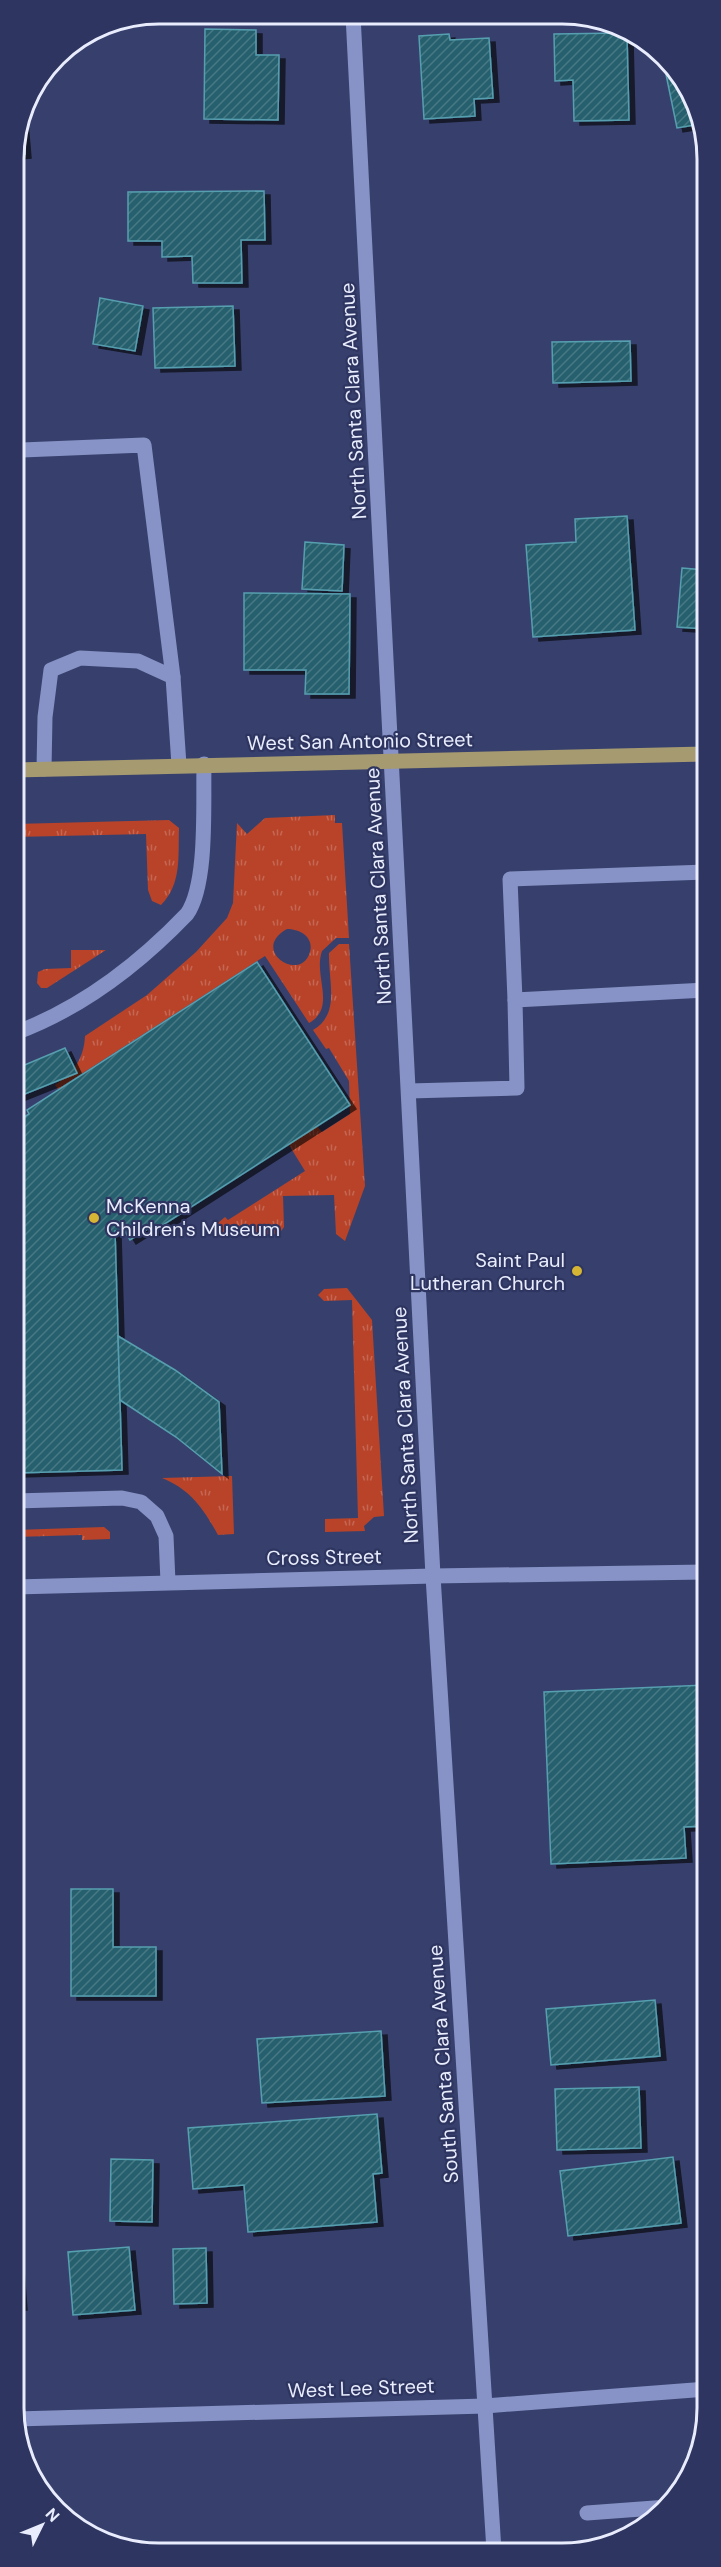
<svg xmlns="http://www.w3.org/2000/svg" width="721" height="2567" viewBox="0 0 721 2567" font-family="'DM Sans',sans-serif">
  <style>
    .grass { fill: url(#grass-tufts); fill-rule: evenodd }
    .building { fill: url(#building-hatch); stroke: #579fb0; stroke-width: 1.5; filter: url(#shadow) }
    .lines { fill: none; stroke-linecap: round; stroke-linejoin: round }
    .minor { stroke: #8793c6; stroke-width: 15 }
    .major { stroke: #a69a70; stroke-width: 15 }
    .poi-dot { fill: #d6b534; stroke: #2d3560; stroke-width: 2 }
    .labels { text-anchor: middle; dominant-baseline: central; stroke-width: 4.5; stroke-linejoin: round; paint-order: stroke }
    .street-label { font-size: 20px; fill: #e8ecfd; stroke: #2d3560 }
    .poi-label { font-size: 20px; fill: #e8ecfd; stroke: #2d3560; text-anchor: start }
    .rim { fill: none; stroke: #e8ecfd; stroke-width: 3 }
  </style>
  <defs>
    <pattern id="grass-tufts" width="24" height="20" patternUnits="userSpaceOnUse" patternTransform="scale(1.5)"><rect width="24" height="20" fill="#b84329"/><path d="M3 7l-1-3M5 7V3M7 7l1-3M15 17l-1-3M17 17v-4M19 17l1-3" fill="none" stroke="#c56754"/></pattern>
    <pattern id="building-hatch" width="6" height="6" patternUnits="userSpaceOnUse" patternTransform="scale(1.5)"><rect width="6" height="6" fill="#27616e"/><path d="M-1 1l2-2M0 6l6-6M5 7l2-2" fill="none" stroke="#467884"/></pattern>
    <filter id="shadow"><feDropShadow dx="6" dy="4" stdDeviation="0" flood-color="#0009"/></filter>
  </defs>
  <rect width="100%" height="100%" fill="#37406c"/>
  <g class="grass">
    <path d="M335,815V823H342L349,938H336L322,951C313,976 337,1007 309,1023L265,956L58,1089L55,1085C74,1073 84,1058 85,1036L147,995L196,952L227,918L233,903L237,823L247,834L265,818ZM287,929C300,929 314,937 310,952C301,984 249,950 287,929Z"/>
    <path d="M169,820L179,828C178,856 182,884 161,905L152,901L148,890L146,834L15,837V824Z"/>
    <path d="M339,944H349L365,1186L345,1241L336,1234L334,1195L283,1196L284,1227L279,1234L217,1236L218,1223L225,1217L228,1220L305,1171L289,1145L317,1126L322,1132L350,1114L349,1081L329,1048L326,1049L313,1030C341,1014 328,980 329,953Z"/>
    <path d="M71,950H106L47,988H41L37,983L38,972L45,969L71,968Z"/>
    <path d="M347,1288L372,1320L384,1516L374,1517L364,1526L365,1531L325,1532V1519L358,1518L352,1300L324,1301L318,1295L324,1289Z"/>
    <path d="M232,1476L234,1534L218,1535C203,1508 191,1490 162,1478Z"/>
    <path d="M104,1527L110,1532V1539L82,1540V1535L15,1537V1530Z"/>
  </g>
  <g class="building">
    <path d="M205,29L256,30V55H279L278,120L204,119Z"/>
    <path d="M621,33L627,36L629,120L574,121L573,80L555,81L554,34Z"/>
    <path d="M449,34L450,40L489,38L493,98L474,99L475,116L424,119L419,36Z"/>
    <path d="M662,55L665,56L701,124L677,128Z"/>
    <path d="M22,119L25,154L14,155V149Z"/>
    <path d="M264,191L265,240H241L242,283H193L192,256L162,257V241H128V192Z"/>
    <path d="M100,298L143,306L135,351L93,344Z"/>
    <path d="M233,306L235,366L155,368L153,308Z"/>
    <path d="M630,341L631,381L553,383L552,342Z"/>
    <path d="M627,516L635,630L533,637L526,545L576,542L575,519Z"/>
    <path d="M305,542L344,545L342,591L302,589Z"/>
    <path d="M682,568L705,570V629L677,627Z"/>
    <path d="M244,593L350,594L349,694H305L306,670H244Z"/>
    <path d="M257,962L350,1105L152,1232L149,1228L130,1240L124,1230L115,1231L122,1470L15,1473V1112L18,1121L29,1114L27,1110Z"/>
    <path d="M65,1048L77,1073L15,1098V1069Z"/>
    <path d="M118,1336L175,1370L219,1402L222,1474L176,1437L120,1400Z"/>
    <path d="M706,1685L707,1826L684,1827L686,1858L551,1864L544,1692Z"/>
    <path d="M71,1889H113V1947H156V1996H71Z"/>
    <path d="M655,2000L660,2056L551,2065L546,2009Z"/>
    <path d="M381,2031L385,2096L262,2103L257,2039Z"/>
    <path d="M639,2087L641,2148L557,2150L555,2089Z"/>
    <path d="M377,2114L382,2173L373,2174L377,2222L248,2232L244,2185L193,2189L188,2128Z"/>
    <path d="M673,2157L681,2223L568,2236L560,2171Z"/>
    <path d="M111,2159L153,2160L152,2222L110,2221Z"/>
    <path d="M16,2238L21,2306H16Z"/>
    <path d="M129,2247L135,2310L73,2315L68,2252Z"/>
    <path d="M206,2248L207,2303L174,2304L173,2249Z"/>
  </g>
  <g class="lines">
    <g class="minor">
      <path d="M353,15L433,1576L494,2551"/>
      <path d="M22,450L144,445L173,677"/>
      <path d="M44,769L45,717L51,670L80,658L138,661L173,677L179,765"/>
      <path d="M515,1000L510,879L706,872"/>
      <path d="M15,1033C80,1009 139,964 187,914C208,884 203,803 204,764"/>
      <path d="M409,1091L517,1088L515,1000L706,990"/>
      <path d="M15,1501L122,1498L141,1502L157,1516L166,1536L168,1582"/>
      <path d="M15,1587L433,1576L706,1572"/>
      <path d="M16,2419L485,2406L707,2389"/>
      <path d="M587,2513L668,2507"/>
    </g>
    <path class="major" d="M14,770L705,754"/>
  </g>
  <g class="poi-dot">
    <circle cx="94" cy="1218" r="6"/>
    <circle cx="577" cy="1271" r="6"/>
  </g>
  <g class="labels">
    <g class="street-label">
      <text transform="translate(353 401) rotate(-93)">North Santa Clara Avenue</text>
      <text transform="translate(360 741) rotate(-1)">West San Antonio Street</text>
      <text transform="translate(378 886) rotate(-93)">North Santa Clara Avenue</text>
      <text transform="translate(405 1425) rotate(-93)">North Santa Clara Avenue</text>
      <text transform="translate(324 1557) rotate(-1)">Cross Street</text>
      <text transform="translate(443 2064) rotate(-94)">South Santa Clara Avenue</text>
      <text transform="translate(361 2388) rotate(-2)">West Lee Street</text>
    </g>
    <g class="poi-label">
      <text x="106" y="1206">McKenna<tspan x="106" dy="23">Children's Museum</tspan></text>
      <text x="565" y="1260" text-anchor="end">Saint Paul<tspan x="565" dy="23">Lutheran Church</tspan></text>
    </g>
  </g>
  <path d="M0 0H721V2567H0ZM159 24H562A135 135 0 0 1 697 159V2408A135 135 0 0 1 562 2543H159A135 135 0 0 1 24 2408V159A135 135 0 0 1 159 24Z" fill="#2d3560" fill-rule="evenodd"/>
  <path class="rim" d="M159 24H562A135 135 0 0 1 697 159V2408A135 135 0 0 1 562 2543H159A135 135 0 0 1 24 2408V159A135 135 0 0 1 159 24Z"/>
  <g transform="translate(42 2525) rotate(47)" stroke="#2d3560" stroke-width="4.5" paint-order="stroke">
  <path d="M0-4.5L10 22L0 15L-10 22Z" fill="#e8ecfd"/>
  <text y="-9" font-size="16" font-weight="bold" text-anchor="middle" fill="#e8ecfd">N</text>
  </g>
</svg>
